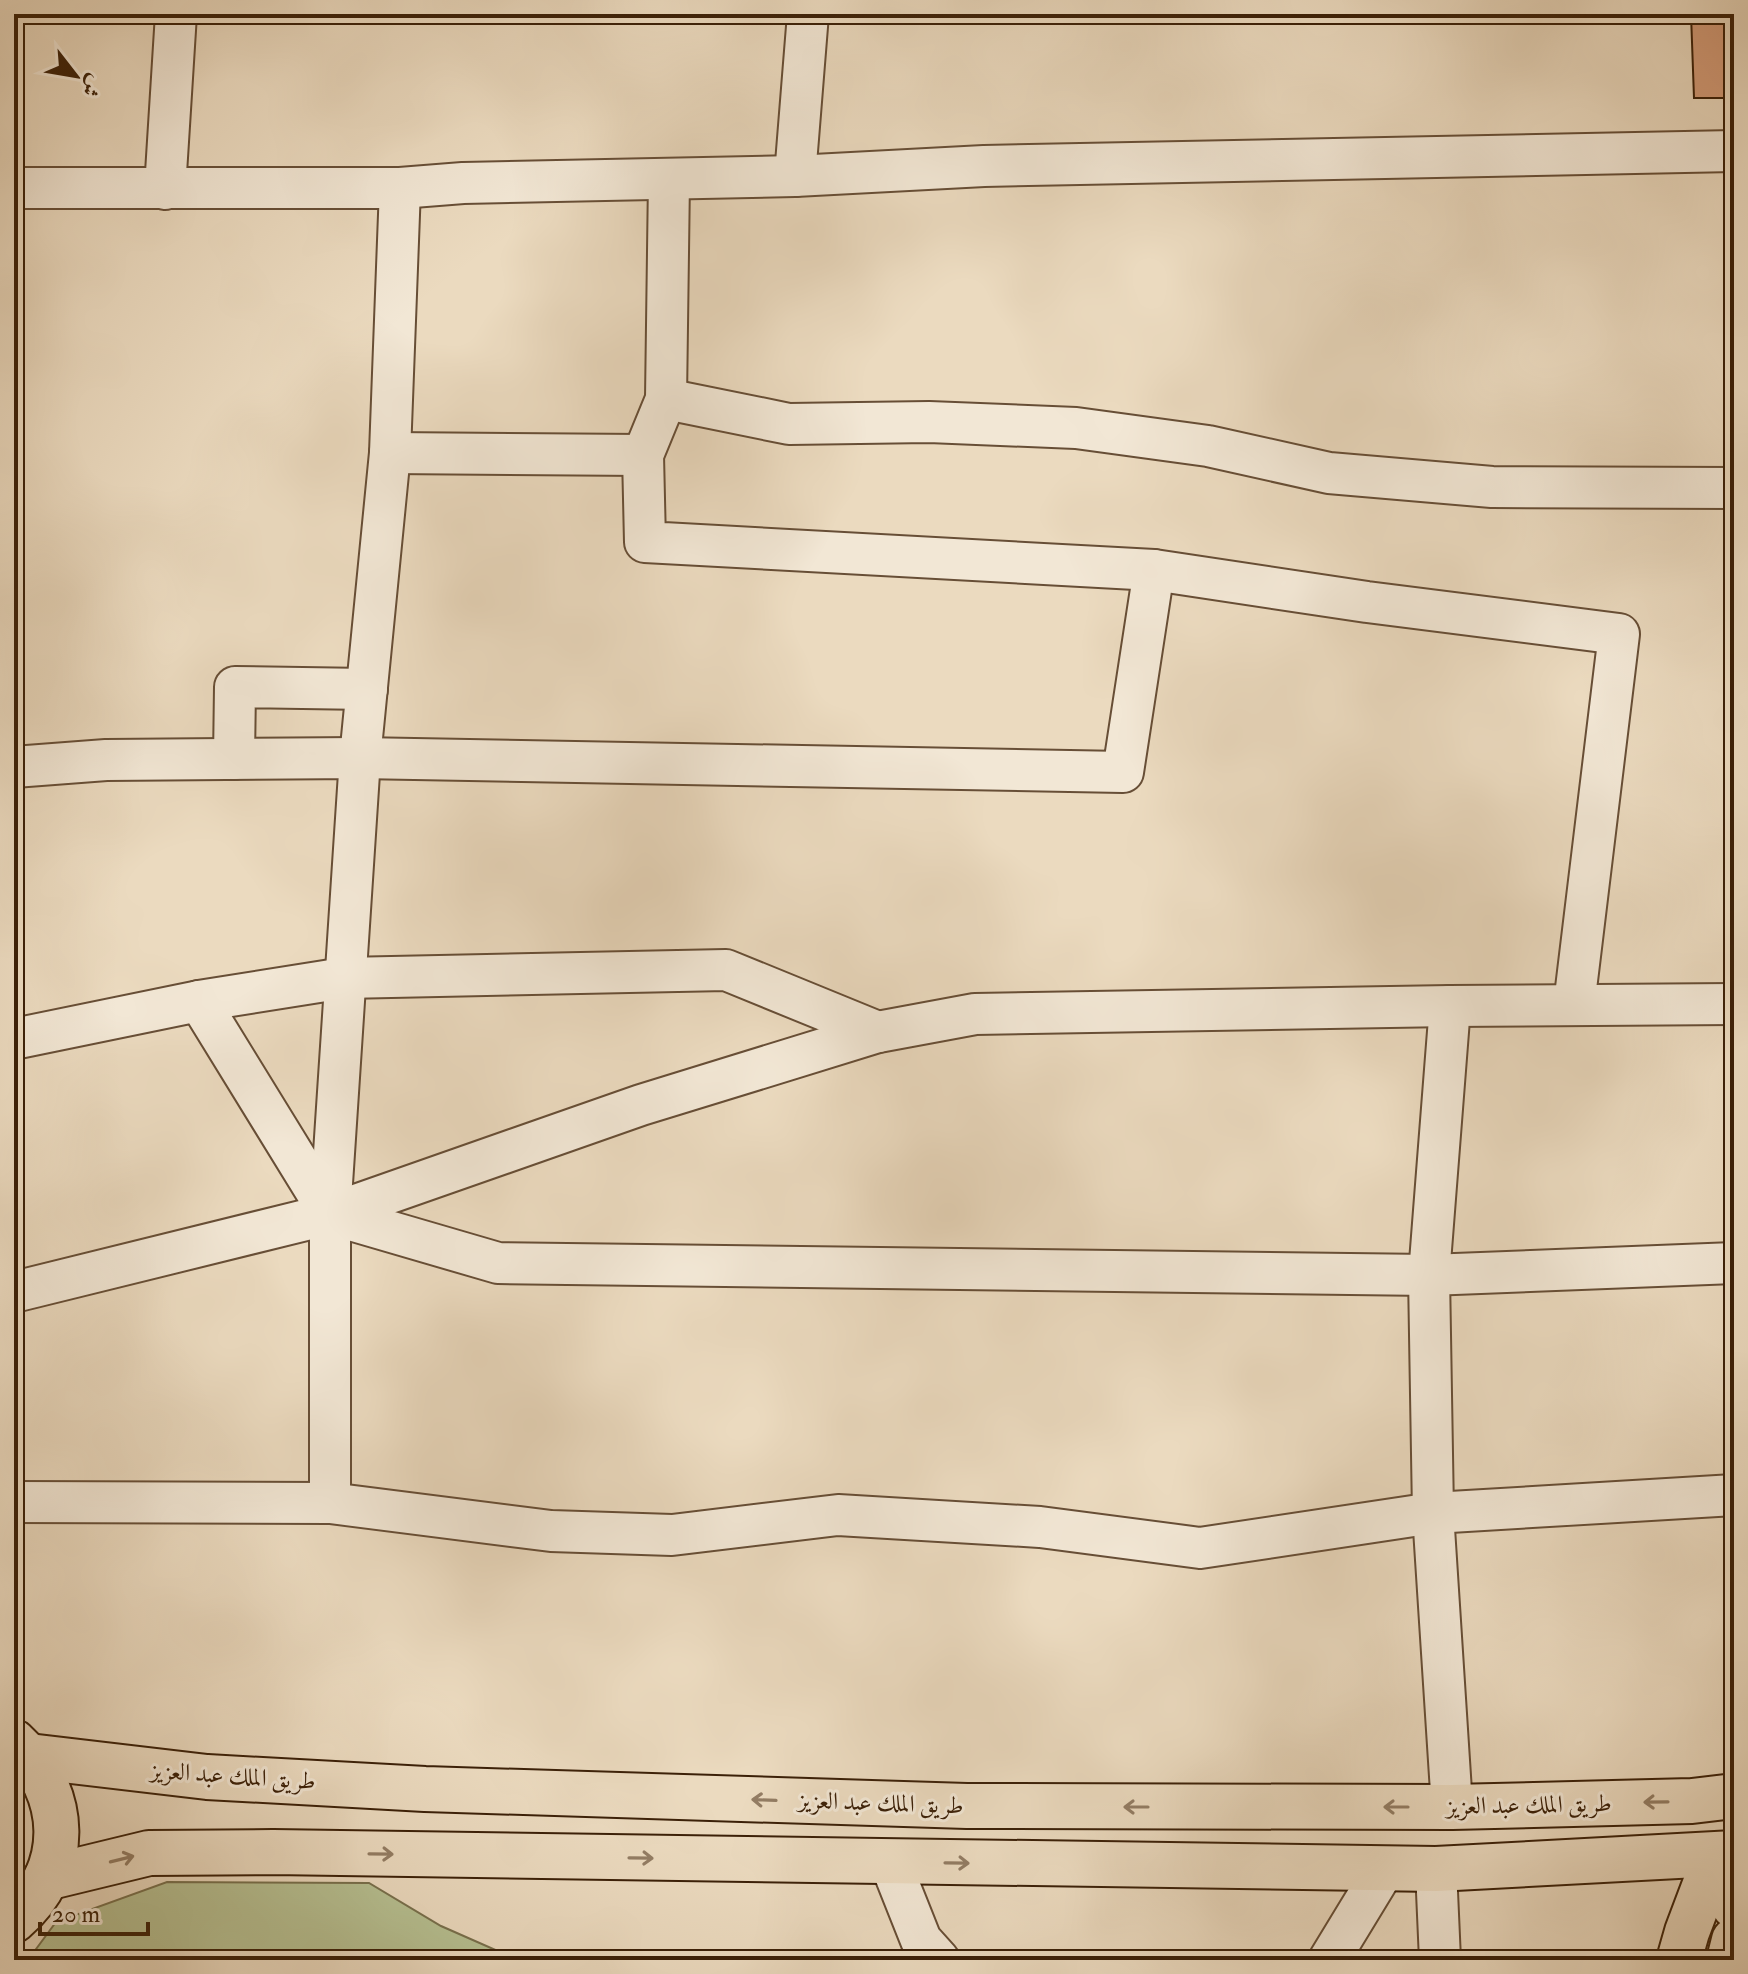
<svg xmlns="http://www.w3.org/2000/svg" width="1748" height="1974" viewBox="0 0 1748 1974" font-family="'IM FELL Double Pica',Amiri,serif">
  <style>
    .green { fill: #b6c092; stroke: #78704d; stroke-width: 2 }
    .building { fill: #d39b78; stroke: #3b2008; stroke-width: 2 }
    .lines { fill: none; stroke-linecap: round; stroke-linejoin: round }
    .minor-casing { stroke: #674e36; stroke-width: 44 }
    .major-casing { stroke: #3b2008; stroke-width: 48 }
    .highway-casing { stroke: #3b2008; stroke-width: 48 }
    .minor { stroke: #f2e7d5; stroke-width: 40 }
    .major { stroke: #ebdabf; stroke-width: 44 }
    .highway { stroke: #ebdabf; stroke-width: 44 }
    .oneway { stroke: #937d64 }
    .labels { text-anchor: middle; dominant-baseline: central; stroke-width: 6; stroke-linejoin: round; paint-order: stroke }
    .street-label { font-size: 24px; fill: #3b2008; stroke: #f2e7d5 }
  </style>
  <rect width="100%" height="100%" fill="#ebdabf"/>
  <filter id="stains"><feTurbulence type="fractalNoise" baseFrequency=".0025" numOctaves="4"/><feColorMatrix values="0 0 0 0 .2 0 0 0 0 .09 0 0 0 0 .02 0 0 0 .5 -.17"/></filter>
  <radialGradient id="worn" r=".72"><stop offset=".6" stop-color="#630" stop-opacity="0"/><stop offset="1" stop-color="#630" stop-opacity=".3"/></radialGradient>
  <path class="green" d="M167,1882L369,1883L441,1926L518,1960H28L56,1922Z"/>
  <path class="building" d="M1691,14H1734V98H1694Z"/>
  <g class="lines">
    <defs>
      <g id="minor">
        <path d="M795,176L808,14"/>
        <path d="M669,179L666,399L643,455L645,542L1154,570L1367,602L1619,634L1574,1005"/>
        <path d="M14,188H400L463,183L795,176L984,166L1734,151"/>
        <path d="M165,189L176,14"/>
        <path d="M666,399L789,424L929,422L1076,428L1208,446L1329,473L1492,487L1734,488"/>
        <path d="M390,453L643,455"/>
        <path d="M234,759L235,687L367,689"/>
        <path d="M14,767L106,760L360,758L1123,772L1154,570"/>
        <path d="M199,1001L330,1214L498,1263L1429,1275L1734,1263"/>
        <path d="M1450,1006L1429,1275L1433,1513L1452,1807"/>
        <path d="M14,1039L199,1001L344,978L726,970L878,1032"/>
        <path d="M14,1292L330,1214L641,1105L878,1032L975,1014L1450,1006L1734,1004"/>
        <path d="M14,1502L330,1503L551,1531L672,1535L838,1515L1040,1527L1200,1548L1433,1513L1734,1495"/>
        <path d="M330,1503V1214L360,758L390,453L400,188"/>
        <path d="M890,1862L921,1940L939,1960"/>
        <path d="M1436,1869L1440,1960"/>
        <path d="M1329,1960L1385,1868"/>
      </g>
      <g id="major">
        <path d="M1716,1855L1734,1906"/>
        <path d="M1679,1960L1687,1932L1716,1855"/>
        <path d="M1729,1960L1734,1940"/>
      </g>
      <g id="highway">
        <path d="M14,1742C69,1792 72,1870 14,1920"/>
        <path d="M29,1756L207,1777L425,1789L967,1806L1452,1807L1692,1801L1734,1796"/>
        <path d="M46,1878L149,1853L273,1852L1436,1869L1734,1853"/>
      </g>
    </defs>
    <use href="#minor" class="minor-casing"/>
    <use href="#major" class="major-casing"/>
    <use href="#highway" class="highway-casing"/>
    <use href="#minor" class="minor"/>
    <use href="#major" class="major"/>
    <use href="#highway" class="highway"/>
  </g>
  <defs><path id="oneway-shaft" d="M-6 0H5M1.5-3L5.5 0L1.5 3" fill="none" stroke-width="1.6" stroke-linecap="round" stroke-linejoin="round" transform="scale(2)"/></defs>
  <g class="oneway">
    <use href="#oneway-shaft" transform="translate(764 1800) rotate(-178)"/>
    <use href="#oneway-shaft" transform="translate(1656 1802) rotate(179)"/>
    <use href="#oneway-shaft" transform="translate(1136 1807) rotate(-180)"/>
    <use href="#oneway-shaft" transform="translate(1396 1807) rotate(-180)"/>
    <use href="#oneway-shaft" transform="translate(381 1854) rotate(1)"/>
    <use href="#oneway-shaft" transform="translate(641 1858) rotate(1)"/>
    <use href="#oneway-shaft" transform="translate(122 1859) rotate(-14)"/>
    <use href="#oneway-shaft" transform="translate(957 1863) rotate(1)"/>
  </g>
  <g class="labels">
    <g class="street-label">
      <text transform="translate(233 1776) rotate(4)">طريق الملك عبد العزيز</text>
      <text transform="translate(881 1803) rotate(2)">طريق الملك عبد العزيز</text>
      <text transform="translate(1529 1805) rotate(-1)">طريق الملك عبد العزيز</text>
    </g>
  </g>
  <rect width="1748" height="1974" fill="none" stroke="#ebdabf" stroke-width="48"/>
  <rect x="16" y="16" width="1716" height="1942" fill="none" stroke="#3b2008" stroke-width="4"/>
  <rect x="24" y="24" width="1700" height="1926" fill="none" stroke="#3b2008" stroke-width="2"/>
  <g transform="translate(76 76) rotate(121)" stroke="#f2e7d5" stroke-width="6" paint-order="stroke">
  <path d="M0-6L14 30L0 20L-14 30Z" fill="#3b2008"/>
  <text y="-12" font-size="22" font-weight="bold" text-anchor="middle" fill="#3b2008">ش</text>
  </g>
  <path d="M40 1922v12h108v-12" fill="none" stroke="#3b2008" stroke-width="4"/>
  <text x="52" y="1922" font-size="24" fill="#3b2008" stroke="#f2e7d5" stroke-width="6" paint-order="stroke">20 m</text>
  <rect width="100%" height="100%" filter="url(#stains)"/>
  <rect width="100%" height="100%" fill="url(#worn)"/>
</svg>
